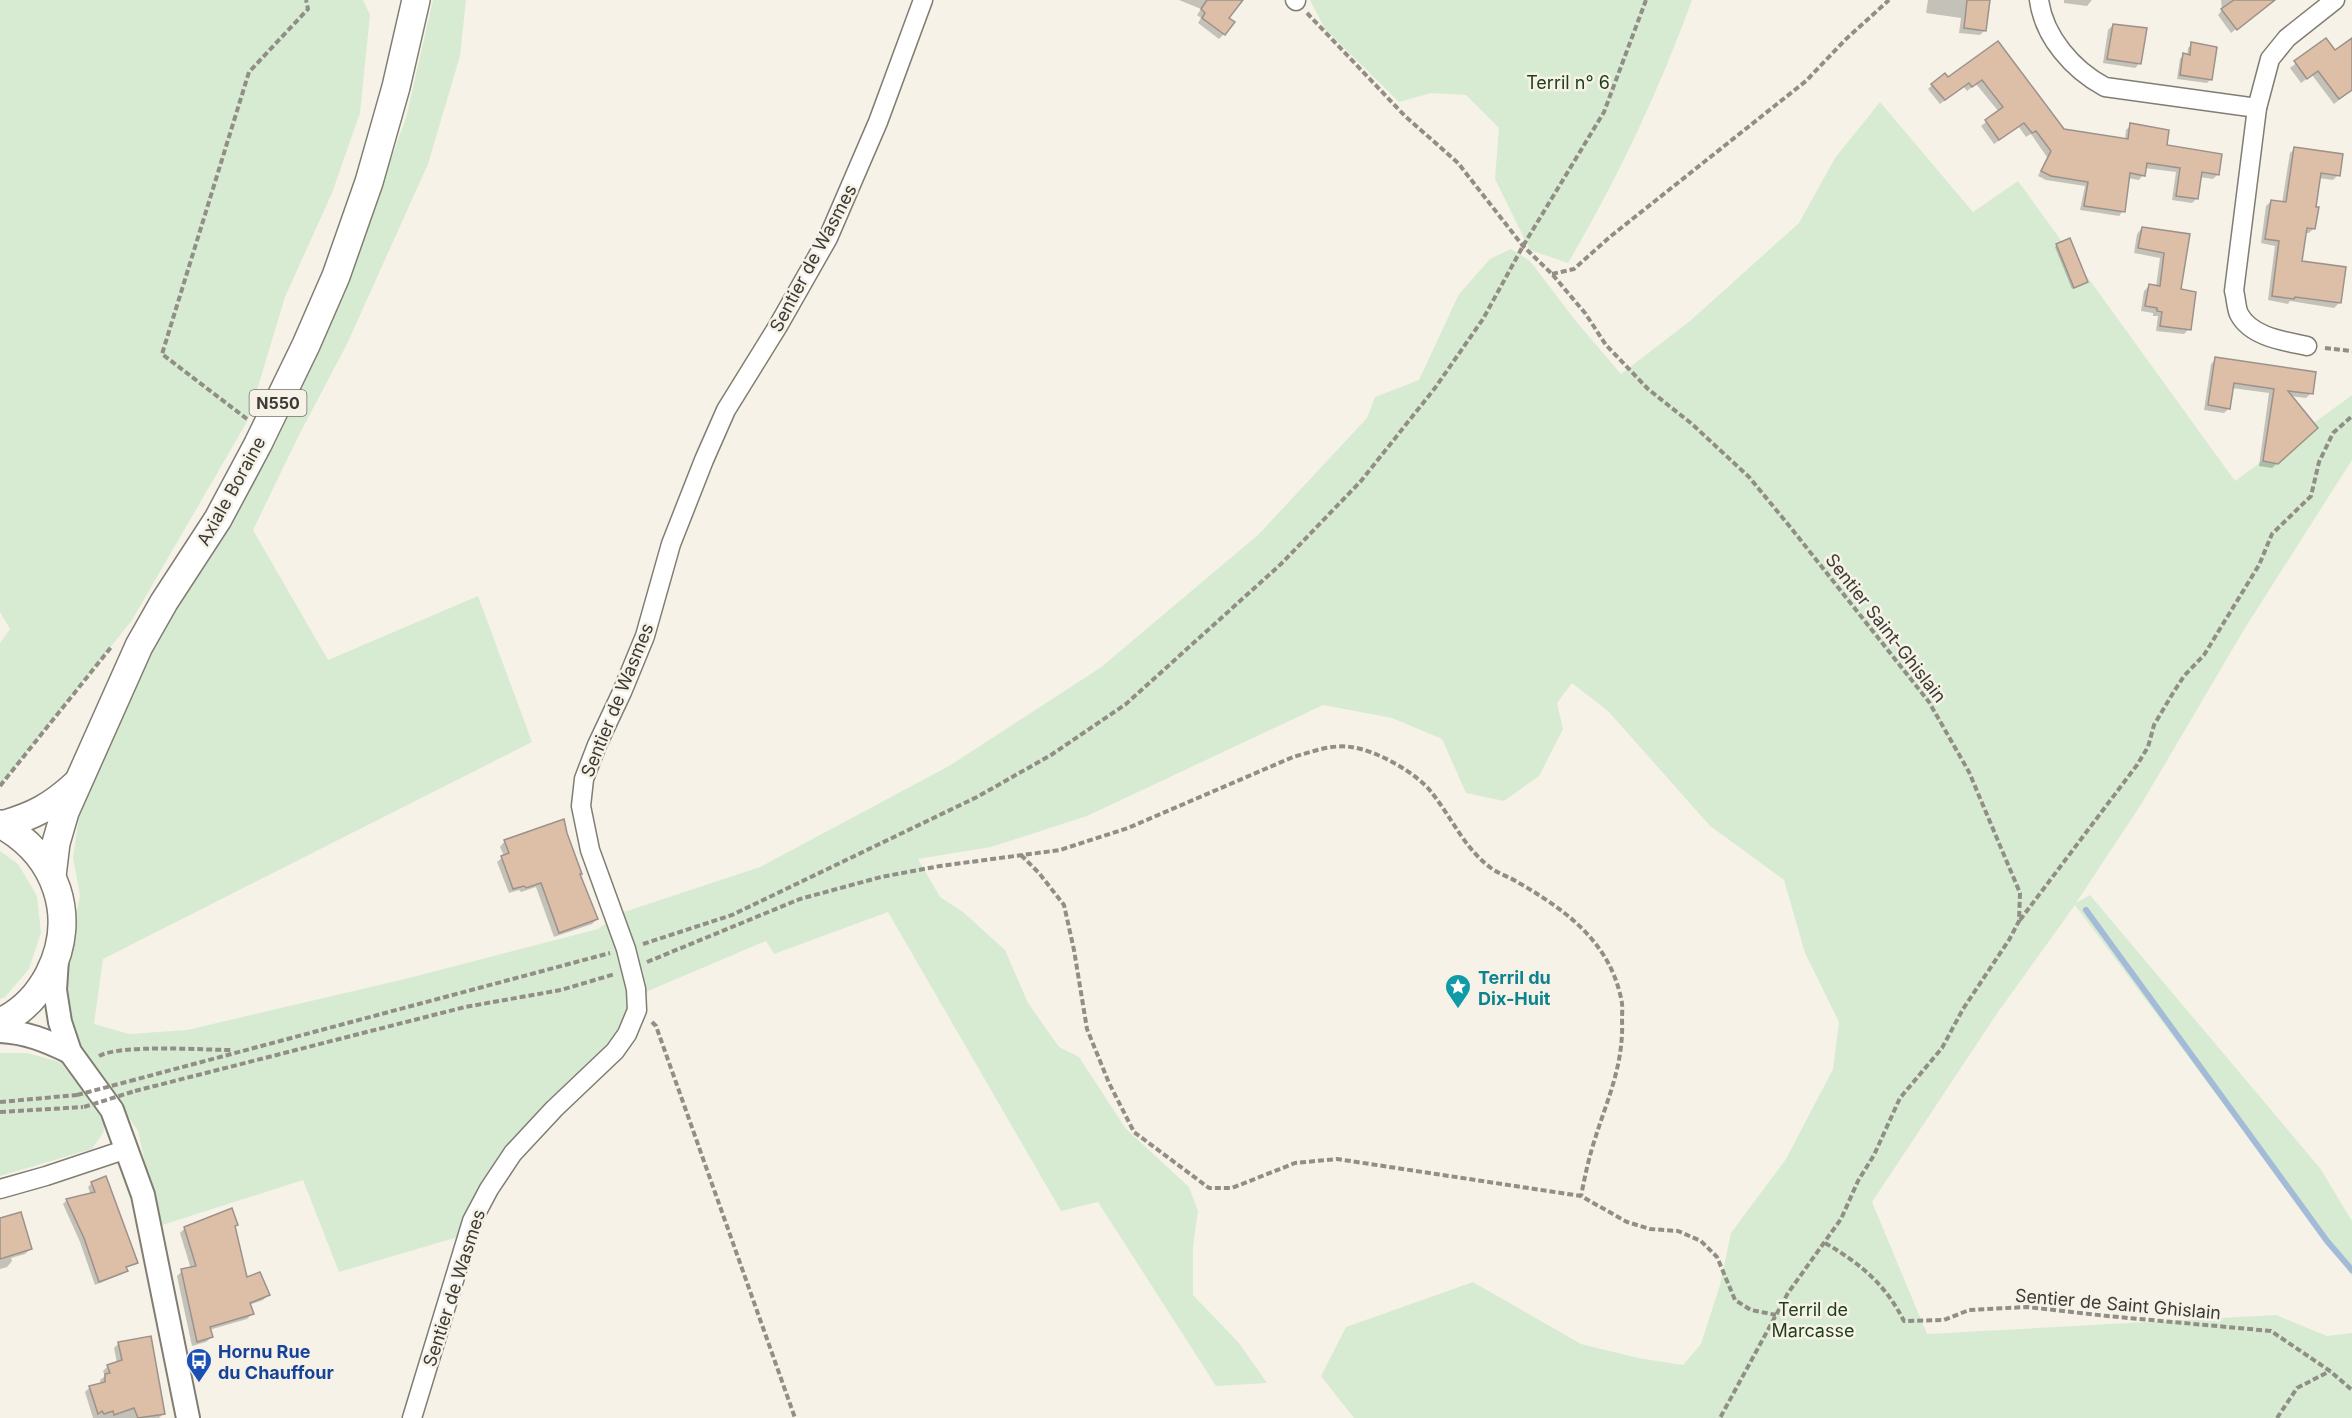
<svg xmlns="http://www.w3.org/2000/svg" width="2352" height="1418" viewBox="0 0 2352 1418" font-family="Inter,sans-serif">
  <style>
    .green { fill: #d7ebd3 }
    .shadow { fill: #0003 }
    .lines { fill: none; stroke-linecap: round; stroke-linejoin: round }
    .stream { stroke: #a3bbd7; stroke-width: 6 }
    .building { fill: #ddbea6; stroke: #9c928b; stroke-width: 1.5 }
    .minor-casing { stroke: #807d72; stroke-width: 21 }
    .tertiary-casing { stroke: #807d72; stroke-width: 26 }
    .primary-casing { stroke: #807d72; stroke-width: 30 }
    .path { stroke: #918e86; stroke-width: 4; stroke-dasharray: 6 3; stroke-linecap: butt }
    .minor { stroke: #fff; stroke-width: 18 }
    .tertiary { stroke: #fff; stroke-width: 22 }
    .primary { stroke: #fff; stroke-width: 27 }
    .path-bridge { stroke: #918e86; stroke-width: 4; stroke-dasharray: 6 3; stroke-linecap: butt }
    .labels { text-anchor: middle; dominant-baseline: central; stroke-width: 5; stroke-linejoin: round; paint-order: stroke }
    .shield { fill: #f6f2e7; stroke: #74726b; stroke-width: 1.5 }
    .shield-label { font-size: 16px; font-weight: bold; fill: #3d3b36 }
    .park-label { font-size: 18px; fill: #1d3f16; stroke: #f6f2e7 }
    .street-label { font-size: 18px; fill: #3d3b36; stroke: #f6f2e7 }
    .culture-label { font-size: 18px; font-weight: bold; fill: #0d838f; stroke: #f6f2e7; text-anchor: start }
    .transit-label { font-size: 18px; font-weight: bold; fill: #164399; stroke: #f6f2e7; text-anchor: start }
  </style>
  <rect width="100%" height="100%" fill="#f6f2e7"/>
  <g class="green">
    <path d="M0,0H363L370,15L360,113L332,193L285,297L248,420L132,620L0,786V643L10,629L0,612Z"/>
    <path d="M433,0H466L460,56L428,164L347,344L299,435L253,530L328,660L478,596L532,742L103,959L94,1024L129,1034L187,1030L405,979L598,929L621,913L760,867L949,766L1100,668L1258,535L1367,418L1375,397L1419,380L1459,294L1490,259L1511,249L1530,261L1575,320L1621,374L1690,321L1799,223L1835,158L1880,102L1973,212L2018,181L2235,481L2352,395V460L2245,628L2142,803L2076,903L2090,895L2320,1168L2352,1221V1276L2075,905L1998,1012L1872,1202L1927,1334L2276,1315L2327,1336L2352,1333V1418H1354L1321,1376L1346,1327L1473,1282L1581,1344L1638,1358L1683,1365L1701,1344L1720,1285L1731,1233L1786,1159L1833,1069L1839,1022L1805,953L1784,880L1710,826L1609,712L1572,683L1557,703L1563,729L1539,776L1504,801L1466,793L1442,739L1392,718L1323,705L1087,816L991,847L918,859L940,897L963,912L1005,950L1028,1003L1059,1047L1079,1057L1126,1129L1189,1187L1198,1211L1193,1246V1295L1239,1343L1267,1383L1216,1386L1098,1202L1061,1211L888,912L774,954L766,941L648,991L631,1045L528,1151L494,1193L468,1234L339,1272L303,1180L159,1226L138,1131L72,1033L66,985L70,940L80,896L73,857L80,810L162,628L207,564L276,442L331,322L406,118Z"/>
    <path d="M1310,0H1692C1659,91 1617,180 1568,263L1530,250L1495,179L1499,128L1466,95L1431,93L1399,102L1325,29Z"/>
    <path d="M0,851L18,864L37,896L41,933L29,969L5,997L0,999Z"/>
    <path d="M0,1053H27L71,1065L105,1125L103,1133L92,1149L0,1176Z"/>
  </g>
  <g class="shadow">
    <path d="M1179,0H1241L1227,18L1224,34L1219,39L1198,23L1201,18L1197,15L1201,9Z"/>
    <path d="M1928,0H1989L1985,30L1980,35L1959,33L1961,18L1926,13Z"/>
    <path d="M2064,0H2092L2087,6L2064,3Z"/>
    <path d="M2221,0H2269L2266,6L2231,33L2218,15L2222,10Z"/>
    <path d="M2113,25L2140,63L2135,68L2103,63L2108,30Z"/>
    <path d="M2326,40L2335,52L2352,40V90L2334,104L2312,75L2301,83L2290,68Z"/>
    <path d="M1998,43L2063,131L2125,140L2126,130L2131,125L2165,147L2218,174L2213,179L2200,177L2197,198L2192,203L2172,200L2176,172L2144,168L2143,175L2139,180L2128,178L2123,211L2119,216L2080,210L2085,186L2046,180L2038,176L2047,157L2031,134L2026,137L2019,127L1994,144L1981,126L1999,112L1976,84L1967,91L1964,87L1940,104L1928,89L1932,85L1948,80Z"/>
    <path d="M2192,44L2211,79L2207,83L2177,79L2180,59L2184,55L2187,56L2188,48Z"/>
    <path d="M2295,148L2338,175L2333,180L2318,178L2314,228L2309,233H2305L2301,262L2339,303L2334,308L2290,301L2288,304L2268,300L2275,246L2261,243L2266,206L2271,201L2282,203L2290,153Z"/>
    <path d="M2142,228L2188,235L2179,291L2189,329L2184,334L2156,331L2158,316H2153V313L2141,311L2144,291L2149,286L2156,287L2160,258L2134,253L2137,234Z"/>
    <path d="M2057,245L2086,282L2084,284L2072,289L2055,247Z"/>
    <path d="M2216,359L2311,393L2306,398L2290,396L2311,433L2272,468L2259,466L2269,393L2232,388L2229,408L2224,413L2204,410L2211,364Z"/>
    <path d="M563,821L579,875L597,919L592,924L554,937L536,887L521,892L519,890L509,893L497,862L504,856L500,847L504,842Z"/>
    <path d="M92,1183L136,1262L125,1269L122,1274L95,1285L80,1242L63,1204L67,1200L91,1195L88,1187Z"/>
    <path d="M0,1220L30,1249L25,1254L11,1258L12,1261L7,1267L0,1269Z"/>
    <path d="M237,1224L233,1228L246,1279L268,1295L263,1300L249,1305L252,1314L247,1319L209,1330L212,1337L206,1342L192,1346L177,1276L182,1271L191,1269L180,1233L185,1228Z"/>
    <path d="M119,1343L164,1413L159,1418H93L85,1392L90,1387L101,1385L100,1380L105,1376L103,1371L108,1366L117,1363L114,1348Z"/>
  </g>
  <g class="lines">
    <path class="stream" d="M2086,910L2327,1241L2352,1270"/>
  </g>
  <g class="building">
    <path d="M1207,0H1243L1229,18L1235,22L1225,35L1202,18L1205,13L1201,9Z"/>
    <path d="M1967,0H1990L1986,31L1964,28Z"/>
    <path d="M2234,0H2275L2237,30L2221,9Z"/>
    <path d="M2113,24L2147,28L2141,64L2107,59Z"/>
    <path d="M2326,38L2335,50L2352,38V90L2339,99L2318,71L2307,79L2294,61Z"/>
    <path d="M1998,41L2064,129L2128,139L2130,123L2169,130L2167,145L2222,154L2219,175L2202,172L2198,199L2176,196L2180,168L2147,163L2145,176L2130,173L2125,212L2084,206L2088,182L2051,176L2041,171L2051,151L2036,131L2032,133L2024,123L1999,140L1985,120L2003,107L1982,80L1972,87L1969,83L1945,100L1931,84L1945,73L1948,77Z"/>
    <path d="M2191,42L2217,47L2212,80L2180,75L2183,53L2190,55Z"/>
    <path d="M2294,147L2343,154L2340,176L2321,173L2316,207H2319L2315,229L2307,228L2302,261L2346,267L2341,303L2295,297L2294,299L2272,296L2279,241L2265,239L2271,200L2286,202Z"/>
    <path d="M2142,227L2190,234L2181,289L2196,292L2191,330L2160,326L2162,312L2157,311V308L2145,306L2149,284L2160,286L2164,253L2138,248Z"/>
    <path d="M2070,238L2088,282L2074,288L2056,244Z"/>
    <path d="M2215,357L2316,372L2313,394L2288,391L2318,428L2278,464L2263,461L2274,389L2234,383L2230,409L2208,405Z"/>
    <path d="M564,819L567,833L582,874H580L598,919L559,933L541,883L526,888L524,886L513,889L501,856L509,853L504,840Z"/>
    <path d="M106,1176L138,1263L126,1267L128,1271L99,1282L84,1238L66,1199L95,1192L91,1182Z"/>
    <path d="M232,1208L238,1225L235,1226L247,1277L260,1272L270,1295L250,1303L254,1314L210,1327L213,1337L197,1342L181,1269L196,1266L184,1227Z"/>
    <path d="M21,1212L32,1249L0,1259V1218Z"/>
    <path d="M151,1336L165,1414L138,1418L134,1408L114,1415L113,1411L104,1414L102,1411L98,1414L89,1386L105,1382V1374L110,1373L107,1365L122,1360L118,1342Z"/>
  </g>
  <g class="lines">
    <defs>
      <g id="minor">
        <path d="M1295,0L1296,1"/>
        <path d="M2039,0C2044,37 2073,70 2105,87L2257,108"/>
        <path d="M2307,346C2284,341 2251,337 2239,314C2236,308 2236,297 2234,291L2257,108L2270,59L2287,38L2335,0"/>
        <path d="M0,1189L46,1176L127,1149"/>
        <path d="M412,1418L472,1221L489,1189L513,1153L554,1109L615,1051L627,1034L637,1010L636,989L626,949L590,850L581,806L584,779L597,745L622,692L645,636L671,544L704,460L726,410L778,326L828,238L878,122L923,0"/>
      </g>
      <g id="tertiary">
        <path d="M57,959L55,990L60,1022L70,1052L112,1110L143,1195L188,1418"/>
        <path d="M0,1031C26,1032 47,1041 70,1052"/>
      </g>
      <g id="primary">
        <path d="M0,824C57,855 78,917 49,974C38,995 22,1012 0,1022"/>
        <path d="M2,825C33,816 51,807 76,784"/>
        <path d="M52,876L56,843L65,812L139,646L164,602L218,519L258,444L306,345L336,276L369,182L396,87L416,0"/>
      </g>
    </defs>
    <use href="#minor" class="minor-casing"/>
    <use href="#tertiary" class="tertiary-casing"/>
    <use href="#primary" class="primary-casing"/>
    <g class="path">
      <path d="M1307,13L1405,116L1458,163L1523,246L1552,274L1585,313L1606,345L1648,389L1692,424L1749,477L1791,528L1929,702L1969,772L2020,893L2019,921L2009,940L1963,1009L1942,1048L1900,1098L1874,1155L1858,1181L1841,1219L1788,1293L1720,1418"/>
      <path d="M1552,274L1574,269L1611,236L1806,81L1845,40L1889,0"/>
      <path d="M2325,348L2352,351"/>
      <path d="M247,419L162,354L249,72L308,9L306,0"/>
      <path d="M0,786L112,646"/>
      <path d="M1021,855L1039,873L1064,905L1074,950L1087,1029L1109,1083L1134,1132L1209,1188H1232L1295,1163L1337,1159L1581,1196L1627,1222L1650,1229L1678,1231L1701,1241L1717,1257L1735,1300L1751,1310L1776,1315"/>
      <path d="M2020,920L2137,765L2148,747L2154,725L2173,693L2184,676L2204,655L2259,565L2272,534L2311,496L2319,462L2333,433L2352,416"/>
      <path d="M643,944L732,915L977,797L1051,755L1126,704L1281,564L1361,481L1435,388L1483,319L1523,246L1604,112L1646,0"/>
      <path d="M647,962L800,899L881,877L940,866L1060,850L1128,828L1293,757C1311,752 1332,744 1351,747C1376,750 1417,773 1432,793C1452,818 1464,848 1491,868C1499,874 1510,877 1519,883C1566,910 1609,942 1621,998C1623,1005 1622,1013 1622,1020C1624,1069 1604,1106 1591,1152C1587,1166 1584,1181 1581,1196"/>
      <path d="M652,1022L656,1026L795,1418"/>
      <path d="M99,1056C121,1044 203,1050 232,1050"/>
      <path d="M130,1081L610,953"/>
      <path d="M135,1091L465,1007L561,990L615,974"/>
      <path d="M0,1102L77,1095"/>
      <path d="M0,1112L83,1107"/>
      <path d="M1825,1243C1861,1264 1885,1284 1904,1321L1944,1320L1969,1310L2027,1307L2107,1316L2271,1331L2330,1371L2352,1390"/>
      <path d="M2277,1418L2297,1388L2330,1371"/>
    </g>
    <use href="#minor" class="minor"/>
    <use href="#tertiary" class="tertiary"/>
    <use href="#primary" class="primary"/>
    <g class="path-bridge">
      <path d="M77,1095L130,1081"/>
      <path d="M84,1107L135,1091"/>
    </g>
  </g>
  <defs>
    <symbol id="sight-pin" viewBox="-11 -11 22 30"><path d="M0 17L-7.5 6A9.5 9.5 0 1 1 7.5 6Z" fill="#0f9aa8" stroke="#f6f2e7"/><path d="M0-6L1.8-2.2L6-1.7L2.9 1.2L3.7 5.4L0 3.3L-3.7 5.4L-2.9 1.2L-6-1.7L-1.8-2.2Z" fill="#fff"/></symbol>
    <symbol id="bus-pin" viewBox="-11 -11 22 30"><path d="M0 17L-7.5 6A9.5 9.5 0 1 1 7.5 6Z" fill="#1a4fb4" stroke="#f6f2e7"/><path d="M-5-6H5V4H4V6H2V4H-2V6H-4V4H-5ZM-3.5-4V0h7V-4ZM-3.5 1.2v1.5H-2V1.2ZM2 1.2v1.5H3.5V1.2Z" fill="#fff"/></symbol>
  </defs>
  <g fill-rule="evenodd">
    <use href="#sight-pin" x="1443" y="972" width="30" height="40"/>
    <use href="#bus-pin" x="184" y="1346" width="30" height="40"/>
  </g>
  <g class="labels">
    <rect class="shield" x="249.5" y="390" width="57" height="26" rx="4.5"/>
    <g class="shield-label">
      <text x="278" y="403">N550</text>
    </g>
    <g class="park-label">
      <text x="1568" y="82">Terril n° 6</text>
      <text x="1813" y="1309">Terril de<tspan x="1813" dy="21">Marcasse</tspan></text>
    </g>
    <g class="street-label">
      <text transform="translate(813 258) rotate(-62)">Sentier de Wasmes</text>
      <text transform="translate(231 491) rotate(-61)">Axiale Boraine</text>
      <text transform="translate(1886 628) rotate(52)">Sentier Saint-Ghislain</text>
      <text transform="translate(617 700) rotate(-68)">Sentier de Wasmes</text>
      <text transform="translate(454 1288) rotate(-72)">Sentier de Wasmes</text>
      <text transform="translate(2118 1304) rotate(5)">Sentier de Saint Ghislain</text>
    </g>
    <g class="culture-label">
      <text x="1478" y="977">Terril du<tspan x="1478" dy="21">Dix-Huit</tspan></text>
    </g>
    <g class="transit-label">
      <text x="218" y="1351">Hornu Rue<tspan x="218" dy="21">du Chauffour</tspan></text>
    </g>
  </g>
</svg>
